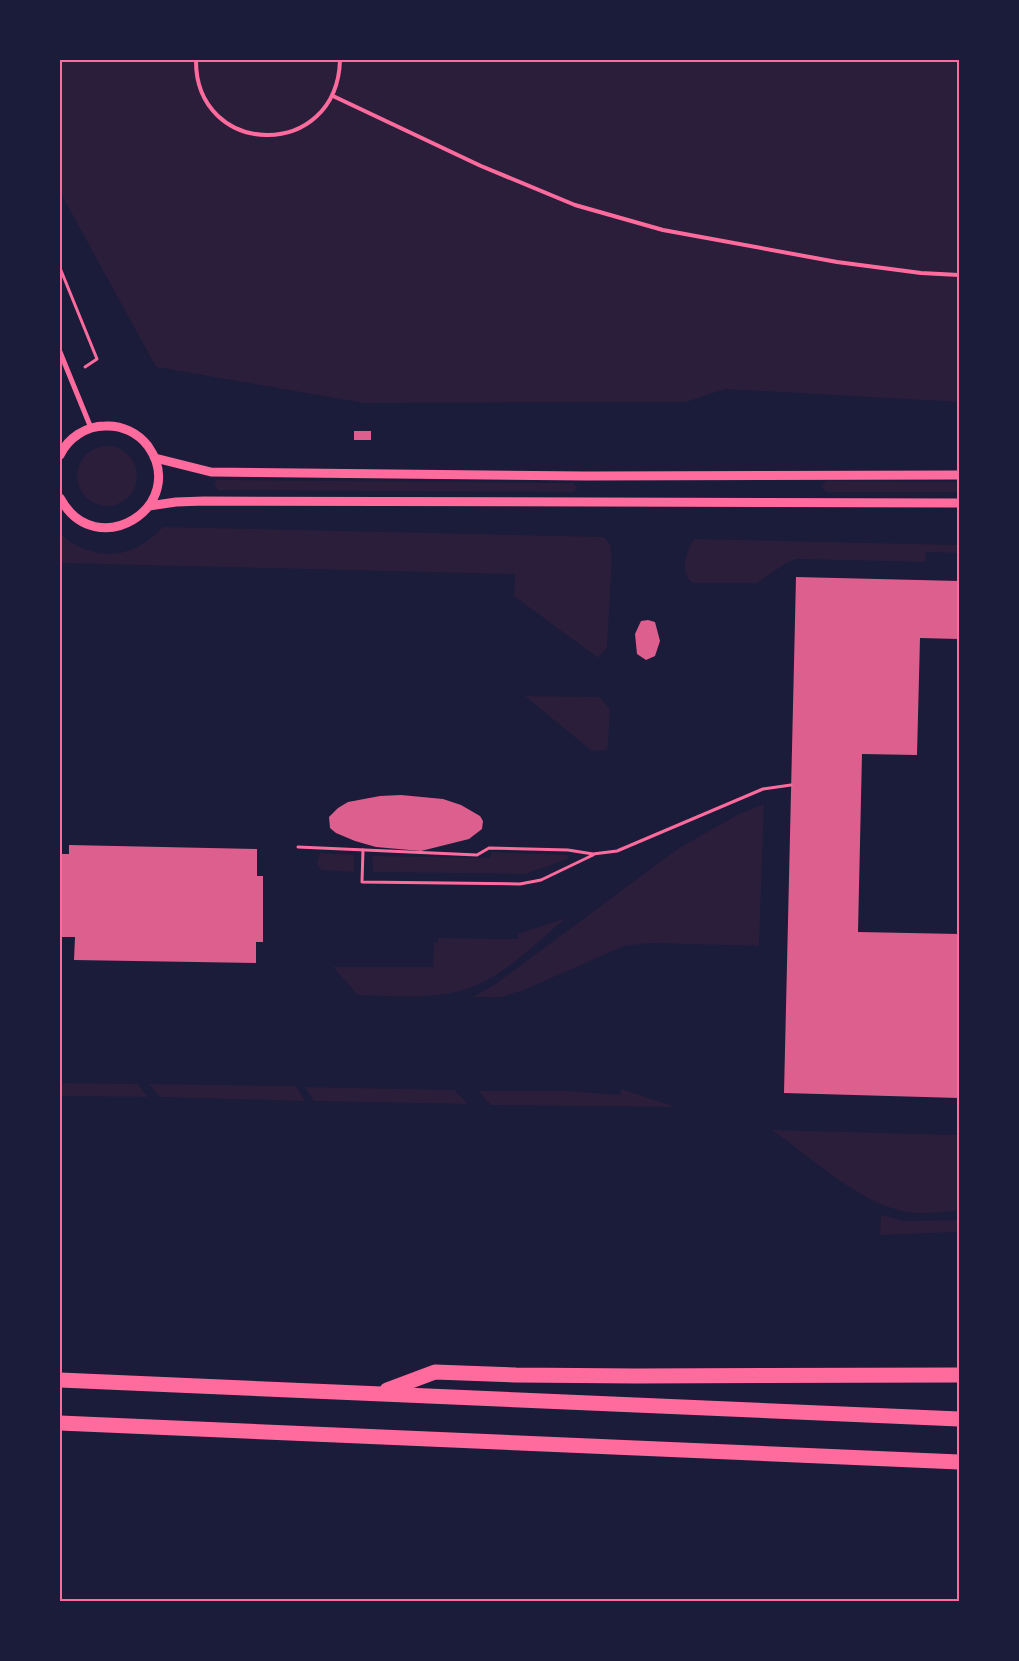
<svg xmlns="http://www.w3.org/2000/svg" width="1019" height="1661" viewBox="0 0 1019 1661" font-family="'IBM Plex Sans',sans-serif">
  <style>
    .green { fill: #2a1e3b }
    .building { fill: #dd5f8e }
    .lines { fill: none; stroke-linecap: round; stroke-linejoin: round }
    .path { stroke: #ff6b9d; stroke-width: 3 }
    .service { stroke: #ff6b9d; stroke-width: 4 }
    .minor { stroke: #ff6b9d; stroke-width: 5 }
    .tertiary { stroke: #ff6b9d; stroke-width: 9 }
    .motorway { stroke: #ff6b9d; stroke-width: 15 }
    .neatline { fill: none; stroke: #ff6b9d; stroke-width: 2 }
  </style>
  <rect width="100%" height="100%" fill="#1b1b3a"/>
  <g class="green">
    <path d="M60,60H959V402L725,389L686,402L364,403L156,367L60,192Z"/>
    <circle cx="107" cy="476" r="30"/>
    <path d="M217,480L573,483L577,487L574,492L218,490L214,485Z"/>
    <path d="M826,481L959,482V492H826L822,487Z"/>
    <path d="M163,527L604,537L610,545L612,558L607,647L598,658L514,596L515,574L60,563V534C94,563 133,560 163,527Z"/>
    <path d="M694,539L959,545V553L926,552L925,562L797,559L788,562L757,583H693C678,574 687,550 694,539Z"/>
    <path d="M525,696L599,697L610,709L608,747L606,750L592,751Z"/>
    <path d="M764,804L759,946L650,943L624,946L524,990L501,997H473L497,983L679,848L737,815Z"/>
    <path d="M491,852L569,855L568,859L525,874L373,872L372,856L490,858Z"/>
    <path d="M320,853L354,855V872L322,870L317,864Z"/>
    <path d="M566,918C536,943 504,977 466,989C431,1000 394,996 358,995L333,967H433L434,943H438V938L518,939V934Z"/>
    <path d="M60,1083L137,1084L148,1097L60,1096Z"/>
    <path d="M149,1084L296,1086L305,1101L160,1097Z"/>
    <path d="M305,1087L454,1090L468,1104L314,1101Z"/>
    <path d="M621,1089L676,1107L491,1105L478,1091H568L621,1095Z"/>
    <path d="M772,1130L959,1135V1210C939,1213 917,1215 898,1210C855,1199 808,1155 772,1130Z"/>
    <path d="M881,1215L904,1221L959,1220V1232L880,1235Z"/>
  </g>
  <g class="building">
    <rect x="354" y="431" width="17" height="9"/>
    <path d="M796,577L959,581V639L920,638L917,755L862,754L858,932L959,934V1098L784,1093Z"/>
    <path d="M648,620L655,622L660,641L655,656L646,660L637,654L635,634L641,621Z"/>
    <path d="M401,795L443,799L461,805L480,816L483,821L482,829L469,839L421,851L376,847L355,841L336,833L330,828L329,817L338,808L348,802L380,796Z"/>
    <path d="M69,845L257,849V876H263V942H256V963L74,960L75,937H60V854H69Z"/>
  </g>
  <g class="lines">
    <g class="path">
      <path d="M60,268L97,359L85,367"/>
      <path d="M298,847L477,855L489,848L568,850L593,854L617,851L763,789L791,785"/>
      <path d="M363,850L362,882L520,884L541,880L593,855"/>
    </g>
    <g class="service">
      <path d="M196,60C195,158 337,162 340,60"/>
      <path d="M333,96L481,166L575,205L663,230L837,262L921,273L959,275"/>
    </g>
    <path class="minor" d="M60,352L91,428"/>
    <g class="tertiary">
      <path d="M60,455C68,438 86,426 105,426C122,425 138,433 148,446C190,506 96,565 60,498"/>
      <path d="M155,458L211,472L586,476L959,475"/>
      <path d="M149,506L176,502L204,501L959,503"/>
    </g>
    <g class="motorway">
      <path d="M60,1380L959,1419"/>
      <path d="M387,1390L435,1372L516,1375L636,1376L959,1375"/>
      <path d="M60,1423L959,1462"/>
    </g>
  </g>
  <rect width="1019" height="1661" fill="none" stroke="#1b1b3a" stroke-width="122"/>
  <rect x="61" y="61" width="897" height="1539" class="neatline"/>
</svg>
